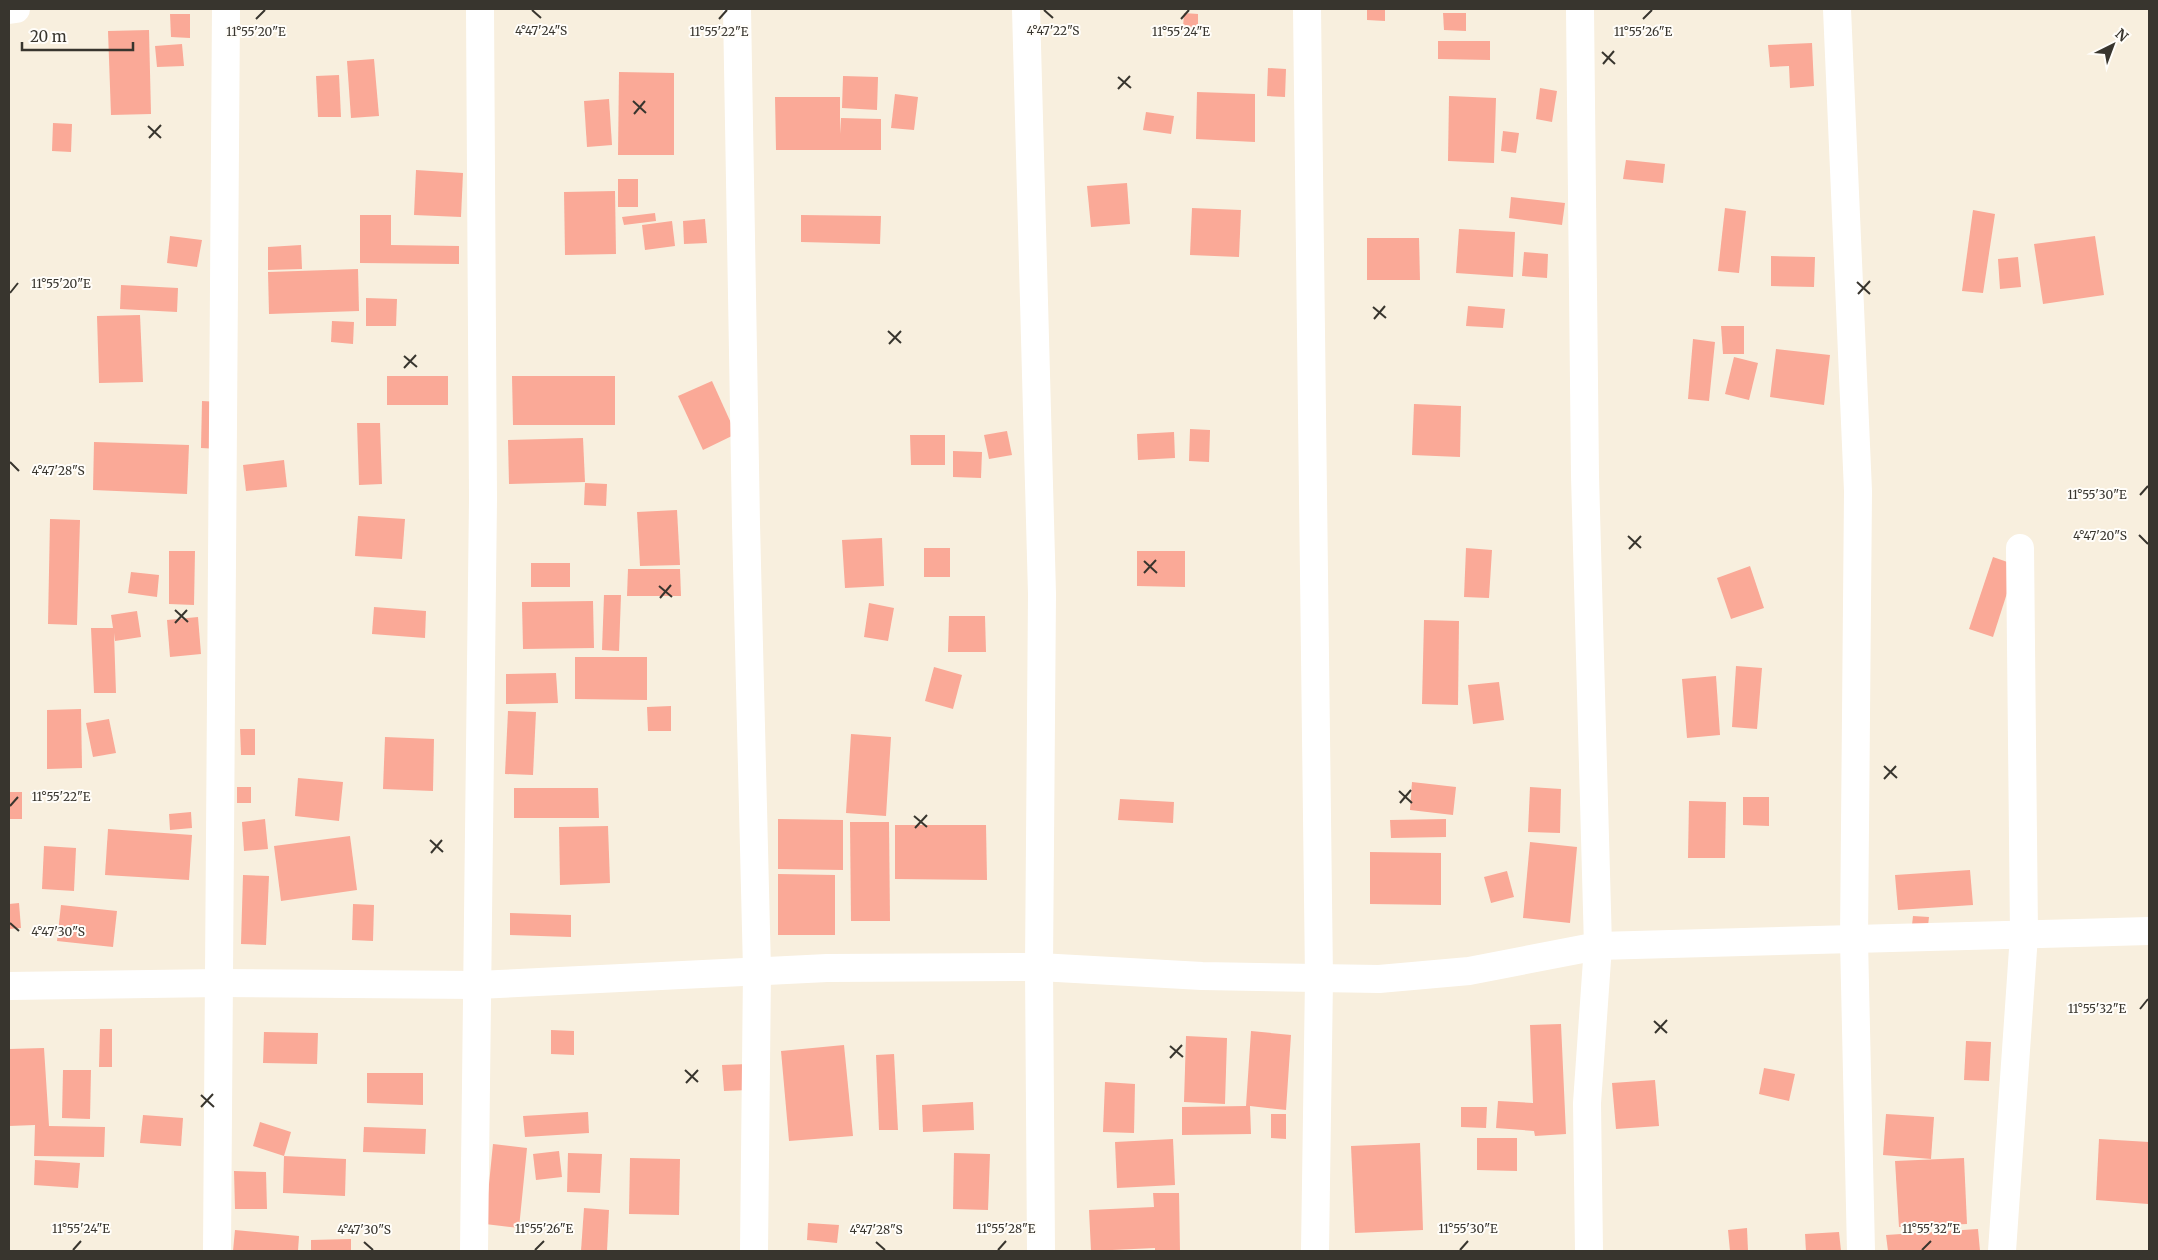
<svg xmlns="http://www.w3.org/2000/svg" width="2158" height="1260" viewBox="0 0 2158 1260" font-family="Merriweather,serif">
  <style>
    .building { fill: #faa997 }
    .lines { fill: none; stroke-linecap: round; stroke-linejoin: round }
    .street { stroke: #fff; stroke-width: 28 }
    .ticks { fill: none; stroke: #38352e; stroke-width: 2 }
    .ticks-label { font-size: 12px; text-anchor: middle; fill: #38352e; stroke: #fffdf9; stroke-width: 4; stroke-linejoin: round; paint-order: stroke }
  </style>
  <rect width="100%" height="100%" fill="#f8efde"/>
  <g class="building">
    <path d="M1367,9H1385V21L1367,20Z"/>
    <path d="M1184,13L1198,14V29L1183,28Z"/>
    <path d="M1443,13H1466V31L1444,30Z"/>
    <path d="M170,14H190V38L171,37Z"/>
    <path d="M149,30L151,114L111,115L108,31Z"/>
    <path d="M1438,41H1490V60L1438,59Z"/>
    <path d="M1812,43L1814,86L1790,88L1789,66L1770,67L1768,45Z"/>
    <path d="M182,44L184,66L157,67L155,46Z"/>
    <path d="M374,59L379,116L351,118L347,61Z"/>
    <path d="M1268,68L1286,69L1285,97L1267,96Z"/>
    <path d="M619,72L674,73V155H618Z"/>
    <path d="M339,75L341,117H318L316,76Z"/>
    <path d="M843,76L878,77L877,110L842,108Z"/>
    <path d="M1540,88L1557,91L1552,122L1536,119Z"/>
    <path d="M1197,92L1255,94V142L1196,139Z"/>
    <path d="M895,94L918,97L914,130L891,128Z"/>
    <path d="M1449,96L1496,98L1494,163L1448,161Z"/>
    <path d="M775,97H840V134L841,118L881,119V150H776Z"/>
    <path d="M609,99L612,145L587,147L584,101Z"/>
    <path d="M1146,112L1174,116L1171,134L1143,130Z"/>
    <path d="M53,123L72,124L71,152L52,151Z"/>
    <path d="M1503,131L1519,133L1516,153L1501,151Z"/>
    <path d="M1626,160L1665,164L1663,183L1623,179Z"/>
    <path d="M416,170L463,173L461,217L414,215Z"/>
    <rect x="618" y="179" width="20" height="28"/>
    <path d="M1127,183L1130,224L1091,227L1087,186Z"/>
    <path d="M615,191L616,254L565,255L564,192Z"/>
    <path d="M1511,197L1565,203L1562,225L1509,218Z"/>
    <path d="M1192,208L1241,210L1239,257L1190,255Z"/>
    <path d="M1725,208L1746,211L1739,273L1718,271Z"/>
    <path d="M1973,210L1995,214L1983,293L1962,291Z"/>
    <path d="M655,213L656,221L624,225L622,217Z"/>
    <path d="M360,215H391V245L459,246V264L360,263Z"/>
    <path d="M801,215L881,216L880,244L801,242Z"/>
    <path d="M705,219L707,243L684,244L683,221Z"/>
    <path d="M672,221L675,246L645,250L642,225Z"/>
    <path d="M1459,229L1515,232L1513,277L1456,273Z"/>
    <path d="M170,236L202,240L197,267L167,263Z"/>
    <path d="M2095,236L2104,295L2043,304L2034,244Z"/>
    <path d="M1367,238H1419L1420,280H1367Z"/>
    <path d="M301,245L302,269L268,270V247Z"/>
    <path d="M1524,252L1548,254L1547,278L1522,276Z"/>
    <path d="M1771,256L1815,257L1814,287L1771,286Z"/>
    <path d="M2018,257L2021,287L2000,289L1998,259Z"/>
    <path d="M358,269L359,311L269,314L268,272Z"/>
    <path d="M121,285L178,288L177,312L120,309Z"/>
    <path d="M366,298L397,299L396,326H366Z"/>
    <path d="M1468,306L1505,309L1503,328L1466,326Z"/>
    <path d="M140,315L143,382L99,383L97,316Z"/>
    <path d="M332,321L354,322L353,344L331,342Z"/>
    <path d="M1721,326H1744V354H1723Z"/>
    <path d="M1693,339L1715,342L1709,401L1688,399Z"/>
    <path d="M1776,349L1830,355L1824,405L1770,397Z"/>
    <path d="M1734,357L1758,363L1749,400L1725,394Z"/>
    <rect x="387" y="376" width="61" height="29"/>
    <path d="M512,376H615V425H513Z"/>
    <path d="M712,381L736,434L703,450L678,396Z"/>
    <path d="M202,401L220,402L219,449L201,448Z"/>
    <path d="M1414,404L1461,406L1460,457L1412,455Z"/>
    <path d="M357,423H380L382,484L359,485Z"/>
    <path d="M1190,429L1210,430L1209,462L1189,461Z"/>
    <path d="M1007,431L1012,455L989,459L984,435Z"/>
    <path d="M1174,432L1175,458L1138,460L1137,434Z"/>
    <path d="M910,435H945V465H911Z"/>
    <path d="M583,438L585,482L509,484L508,440Z"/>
    <path d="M94,442L189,445L187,494L93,490Z"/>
    <path d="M953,451L982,452L981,478L953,477Z"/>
    <path d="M284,460L287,487L246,491L243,465Z"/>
    <path d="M585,483L607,484L606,506L584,505Z"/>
    <path d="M677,510L680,565L640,566L637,512Z"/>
    <path d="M358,516L405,519L402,559L355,556Z"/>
    <path d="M50,519L80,520L77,625L48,624Z"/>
    <path d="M882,538L884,586L845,588L842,540Z"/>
    <rect x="924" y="548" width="26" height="29"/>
    <path d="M1466,548L1492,550L1489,598L1464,597Z"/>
    <path d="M169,551H195L194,605L169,604Z"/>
    <path d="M1137,551H1185V587L1137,586Z"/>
    <path d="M1993,557L2016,565L1993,637L1969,629Z"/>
    <rect x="531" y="563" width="39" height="24"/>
    <path d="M1750,566L1764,608L1731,619L1717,578Z"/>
    <path d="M628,569H680L681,596H627Z"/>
    <path d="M131,572L159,575L157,597L128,593Z"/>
    <path d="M604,595H621L619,651L602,650Z"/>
    <path d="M593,601L594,648L523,649L522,602Z"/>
    <path d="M869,603L894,608L888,641L864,637Z"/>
    <path d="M374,607L426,611L425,638L372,634Z"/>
    <path d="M137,611L141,637L115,641L114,633L116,693H94L91,628H113L111,615Z"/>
    <path d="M949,616H985L986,652H948Z"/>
    <path d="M198,617L201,654L170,657L167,620Z"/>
    <path d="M1424,620L1459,621L1458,705L1422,704Z"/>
    <path d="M575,657H647V700L575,699Z"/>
    <path d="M1736,666L1762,668L1757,729L1732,727Z"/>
    <path d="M934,667L962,675L953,709L925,701Z"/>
    <path d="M556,673L558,703L506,704V674Z"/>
    <path d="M1716,676L1720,735L1687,738L1682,679Z"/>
    <path d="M1499,682L1504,720L1473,724L1468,685Z"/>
    <path d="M671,706V731H648L647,707Z"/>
    <path d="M81,709L82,768L47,769V710Z"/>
    <path d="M508,711L536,712L533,775L505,774Z"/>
    <path d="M109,719L116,753L93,757L86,723Z"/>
    <path d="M240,729H255V755H241Z"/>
    <path d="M851,734L891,737L886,816L846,813Z"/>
    <path d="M385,737L434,739L433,791L383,789Z"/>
    <path d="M298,778L343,782L339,821L295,816Z"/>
    <path d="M1412,782L1456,787L1453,815L1410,810Z"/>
    <rect x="237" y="787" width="14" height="16"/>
    <path d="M1530,787L1561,789L1560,833L1528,832Z"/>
    <path d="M514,788H598L599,818H514Z"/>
    <rect x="9" y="792" width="13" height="27"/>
    <path d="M1743,797H1769V826L1743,825Z"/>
    <path d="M1120,799L1174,802L1173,823L1118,820Z"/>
    <path d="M1689,801L1726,802L1725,858H1688Z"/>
    <path d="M191,812L192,828L170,830L169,814Z"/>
    <path d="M265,819L268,849L244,851L242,822Z"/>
    <path d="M778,819L843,820V870L778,869Z"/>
    <path d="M1446,819V837L1391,838L1390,820Z"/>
    <path d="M850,822H889L890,921H851Z"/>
    <path d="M895,825H986L987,880L895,879Z"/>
    <path d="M608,826L610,883L560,885L559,827Z"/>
    <path d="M108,829L192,835L189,880L105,875Z"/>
    <path d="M350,836L357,890L281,901L274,846Z"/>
    <path d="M1530,842L1577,847L1570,923L1523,918Z"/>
    <path d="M44,846L76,848L74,891L42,889Z"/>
    <path d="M1370,852L1441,853V905L1370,904Z"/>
    <path d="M1970,870L1973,905L1898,910L1895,875Z"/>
    <path d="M1507,871L1514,897L1491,903L1484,877Z"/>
    <path d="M778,874L835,875V935H778Z"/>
    <path d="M243,875L269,876L266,945L241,944Z"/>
    <path d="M19,903L21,928L9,929V904Z"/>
    <path d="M353,904L374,905L373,941L352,940Z"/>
    <path d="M61,905L117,911L113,947L57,941Z"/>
    <path d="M510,913L571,915V937L510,935Z"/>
    <path d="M1913,916L1929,917L1927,935L1911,934Z"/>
    <path d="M1561,1024L1566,1134L1535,1136L1534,1131L1496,1128L1498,1101L1533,1103L1530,1025Z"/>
    <path d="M100,1029H112V1067H99Z"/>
    <path d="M551,1030L574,1031V1055L551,1054Z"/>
    <path d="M1251,1031L1291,1035L1286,1110L1250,1106L1251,1134L1182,1135V1107L1246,1106Z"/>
    <path d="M264,1032L318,1033L317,1064L263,1063Z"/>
    <path d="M1186,1036L1227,1038L1225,1104L1184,1102Z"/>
    <path d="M1966,1041L1991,1042L1989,1081L1964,1080Z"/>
    <path d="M844,1045L853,1136L789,1141L781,1051Z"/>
    <path d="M44,1048L49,1126L105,1127L104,1157L34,1156L35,1125L9,1126V1049Z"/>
    <path d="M894,1054L898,1130H879L876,1055Z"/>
    <path d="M748,1064L749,1090L724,1091L722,1065Z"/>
    <path d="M1764,1068L1795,1074L1789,1101L1759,1094Z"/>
    <path d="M63,1070H91L90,1119L62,1118Z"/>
    <path d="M367,1073H423V1105L367,1103Z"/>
    <path d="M1655,1080L1659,1126L1616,1129L1612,1083Z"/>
    <path d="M1105,1082L1135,1084L1134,1133L1103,1132Z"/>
    <path d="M973,1102L974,1130L923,1132L922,1105Z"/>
    <path d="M1461,1107H1487L1486,1128L1461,1127Z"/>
    <path d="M588,1112L589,1133L525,1137L523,1116Z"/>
    <path d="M1271,1114H1286V1139L1271,1138Z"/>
    <path d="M1886,1114L1934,1117L1931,1159L1883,1155Z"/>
    <path d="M143,1115L183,1118L181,1146L140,1143Z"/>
    <path d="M260,1122L291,1132L284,1156L253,1146Z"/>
    <path d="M364,1127L426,1129L425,1154L363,1152Z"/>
    <path d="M1477,1138H1517V1171L1477,1170Z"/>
    <path d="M1173,1139L1175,1185L1117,1188L1115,1142Z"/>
    <path d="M2099,1139L2149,1142L2148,1204L2096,1200Z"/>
    <path d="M1420,1143L1423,1230L1355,1233L1351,1146Z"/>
    <path d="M493,1144L527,1148L519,1228L485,1224Z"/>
    <path d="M559,1151L562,1177L536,1180L533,1154Z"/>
    <path d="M568,1153L602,1154L600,1193L567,1192Z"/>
    <path d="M954,1153L990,1154L988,1210L953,1209Z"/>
    <path d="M284,1156L346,1159L345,1196L283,1193Z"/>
    <path d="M630,1158L680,1159L679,1215L629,1214Z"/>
    <path d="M1964,1158L1967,1224L1899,1227L1895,1161Z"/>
    <path d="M35,1160L80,1163L78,1188L34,1185Z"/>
    <path d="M234,1171L266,1172L267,1209H235Z"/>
    <path d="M1153,1193H1179L1180,1251H1155V1248L1091,1251L1089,1210L1154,1207Z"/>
    <path d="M584,1208L609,1210L607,1251H581Z"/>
    <path d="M808,1223L839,1225L837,1243L807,1240Z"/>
    <path d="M1747,1228L1748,1251H1730L1728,1230Z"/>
    <path d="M1978,1229L1980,1251H1888L1886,1235Z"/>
    <path d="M235,1230L299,1236L298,1251H233Z"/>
    <path d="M1839,1232L1841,1251H1806L1805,1234Z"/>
    <path d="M351,1239V1251H311V1240Z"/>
  </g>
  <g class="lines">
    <g class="street">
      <path d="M737,9L746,524L757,970L754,1251"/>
      <path d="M1026,9L1042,594L1039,967L1041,1251"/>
      <path d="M1307,9L1319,979L1315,1251"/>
      <path d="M1580,9L1585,476L1598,946L1587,1103L1589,1251"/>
      <path d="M1837,9L1858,491L1854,940L1861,1251"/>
      <path d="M9,10L16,9"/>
      <path d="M9,986L219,983L477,985L827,968L1039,967L1202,976L1379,979L1469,971L1598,946L2149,931"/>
      <path d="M217,1251L226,9"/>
      <path d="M474,1251L483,499L480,9"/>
      <path d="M2002,1251L2024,935L2020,548"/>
    </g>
  </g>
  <path class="ticks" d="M532,10L541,18M1044,10L1053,18M256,19L265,10M719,19L727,10M1181,19L1189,10M1643,19L1652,10M1602,52L1615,64M1603,64L1614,51M1118,77L1131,88M1118,89L1130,76M633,101L646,113M634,114L645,101M148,126L161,138M149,138L161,125M1857,282L1870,294M10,293L18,283M1858,294L1870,281M1373,307L1386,318M1374,319L1385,306M888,331L901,343M889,344L901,331M404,356L417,367M404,368L416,355M10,462L19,471M2140,495L2148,486M2139,535L2148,544M1628,536L1641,548M1629,549L1641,536M1144,561L1157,573M1144,573L1156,560M659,586L672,597M660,598L671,585M175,610L188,622M175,623L187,610M1884,766L1897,778M1884,779L1896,766M1399,791L1412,803M1400,803L1411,790M10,806L18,797M914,816L927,827M915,828L927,815M430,840L443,852M431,853L442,840M10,923L19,931M2140,1009L2148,999M1654,1021L1667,1033M1655,1033L1667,1020M1170,1046L1183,1057M1170,1058L1182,1045M685,1070L698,1082M686,1083L698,1070M201,1095L214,1107M201,1107L213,1094M364,1242L373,1250M876,1242L885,1250M73,1250L81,1241M535,1250L544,1241M998,1250L1006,1241M1460,1250L1468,1241M1922,1250L1931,1241"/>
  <g class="ticks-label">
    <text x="541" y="35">4°47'24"S</text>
    <text x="1053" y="35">4°47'22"S</text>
    <text x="256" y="36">11°55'20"E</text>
    <text x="719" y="36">11°55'22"E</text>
    <text x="1181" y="36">11°55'24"E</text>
    <text x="1643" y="36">11°55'26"E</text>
    <text x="61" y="288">11°55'20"E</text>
    <text x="58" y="475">4°47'28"S</text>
    <text x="2097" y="499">11°55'30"E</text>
    <text x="2100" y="540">4°47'20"S</text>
    <text x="61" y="801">11°55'22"E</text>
    <text x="58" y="936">4°47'30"S</text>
    <text x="2097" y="1013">11°55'32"E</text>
    <text x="81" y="1233">11°55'24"E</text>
    <text x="544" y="1233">11°55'26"E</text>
    <text x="1006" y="1233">11°55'28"E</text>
    <text x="1468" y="1233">11°55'30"E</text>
    <text x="1931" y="1233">11°55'32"E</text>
    <text x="364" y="1234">4°47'30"S</text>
    <text x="876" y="1234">4°47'28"S</text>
  </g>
  <rect width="2158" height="1260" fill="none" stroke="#38352e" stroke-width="20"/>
  <g transform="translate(2113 45) rotate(42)" stroke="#fffdf9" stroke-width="4" paint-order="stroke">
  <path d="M0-4L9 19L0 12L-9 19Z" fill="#38352e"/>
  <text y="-8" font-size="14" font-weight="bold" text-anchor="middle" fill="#38352e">N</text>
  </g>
  <path d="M22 42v8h111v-8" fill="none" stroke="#38352e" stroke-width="2.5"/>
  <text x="30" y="42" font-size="15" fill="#38352e" stroke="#fffdf9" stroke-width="4" paint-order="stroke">20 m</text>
</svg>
